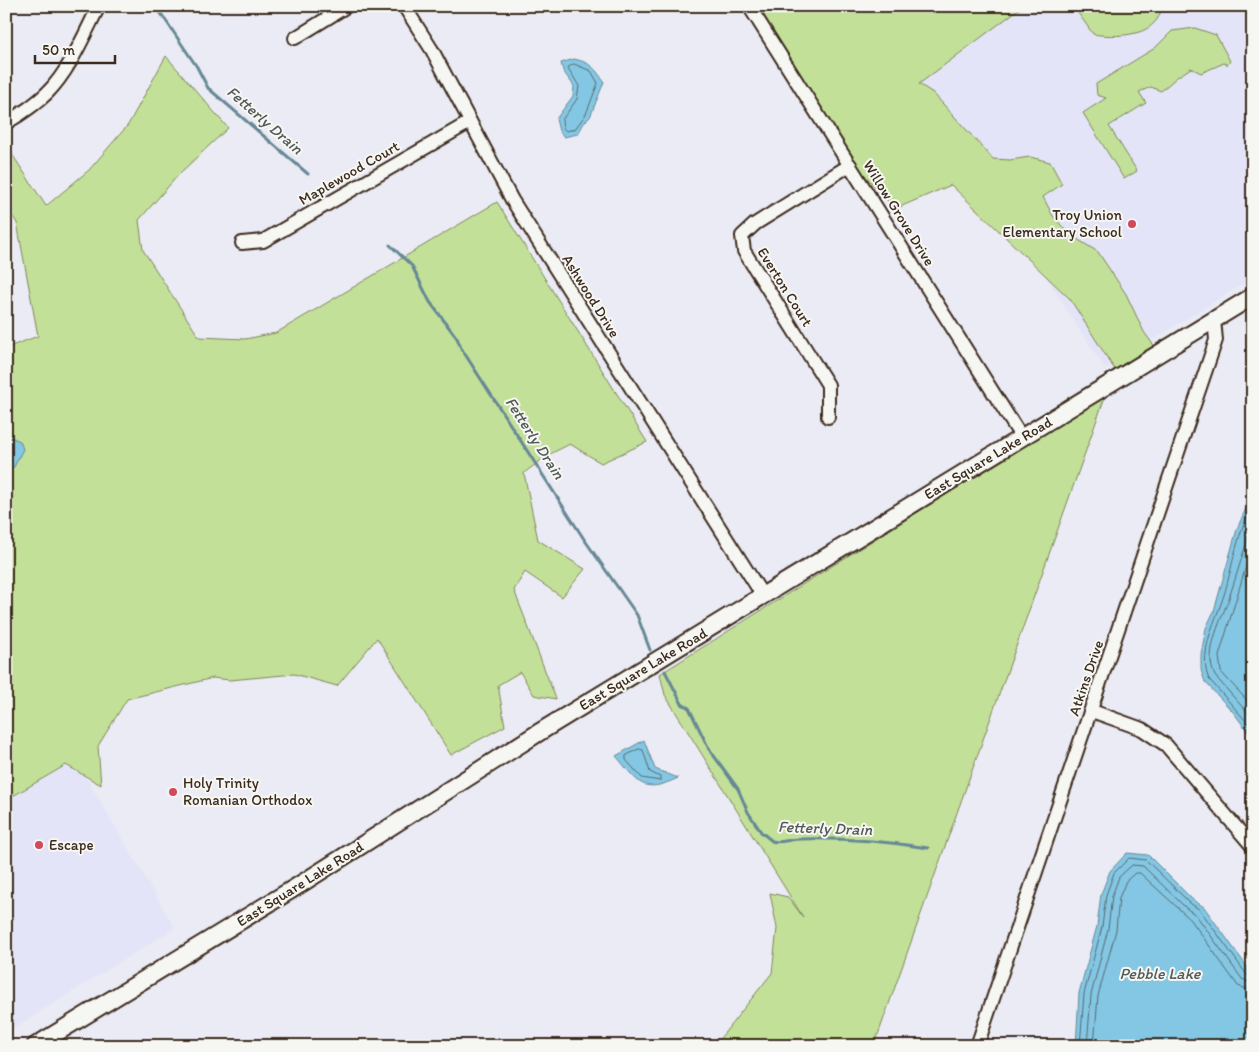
<svg xmlns="http://www.w3.org/2000/svg" width="1259" height="1052" viewBox="0 0 1259 1052" font-family="Itim,sans-serif">
  <style>
    .built { fill: #e3e4f7 }
    .green { fill: #c2e098; stroke: #7e855b }
    .water { fill: #83c7e4; stroke: #668895 }
    .lines { fill: none; stroke-linecap: round; stroke-linejoin: round }
    .shore { stroke: #58696d; stroke-width: 1 }
    .stream { stroke: #668895; stroke-width: 3 }
    .minor-casing { stroke: #3b2a1e; stroke-width: 16 }
    .major-casing { stroke: #3b2a1e; stroke-width: 20 }
    .minor { stroke: #f6f6f2; stroke-width: 12 }
    .major { stroke: #f6f6f2; stroke-width: 16 }
    .poi-dot { fill: #d1495b; stroke: #f6f6f2; stroke-width: 2 }
    .labels { text-anchor: middle; dominant-baseline: central; stroke-width: 4; stroke-linejoin: round; paint-order: stroke }
    .street-label { font-size: 15px; fill: #3b2a1e; stroke: #f6f6f2 }
    .poi-label { font-size: 15px; fill: #3b2a1e; stroke: #f6f6f2; text-anchor: start }
    .water-label { font-size: 16px; font-style: italic; fill: #515959; stroke: #f6f6f2 }
  </style>
  <rect width="100%" height="100%" fill="#ebebf5"/>
  <filter id="ink" filterUnits="userSpaceOnUse"><feTurbulence type="fractalNoise" baseFrequency=".02" numOctaves="2"/><feDisplacementMap in="SourceGraphic" scale="10" xChannelSelector="R" yChannelSelector="G"/><feConvolveMatrix kernelMatrix="1 2 1 2 8 2 1 2 1" color-interpolation-filters="sRGB"/></filter>
  <g filter="url(#ink)">
    <g class="built">
      <path d="M757,6H1253V278L1105,369L943,117L860,170Z"/>
      <path d="M75,759L175,928L6,1033V800Z"/>
    </g>
    <g class="green">
      <path d="M758,6H1023L919,84L933,93L993,159L1010,160L1030,157L1050,162L1062,184L1043,197L1053,216L1069,234L1098,252L1126,294L1144,332L1155,347L1115,370L1070,299L951,185L895,209L860,170Z"/>
      <path d="M1073,6H1161L1162,9C1160,13 1158,20 1154,23C1142,37 1110,37 1093,34Z"/>
      <path d="M1195,28L1216,35L1230,61L1227,65L1224,63L1201,73L1191,68L1177,77L1161,91L1151,87L1139,92L1146,103L1109,126L1137,171L1124,179L1083,113L1106,98L1097,95L1096,84L1155,48L1172,31Z"/>
      <path d="M166,56L228,128L180,173L139,220L143,250L199,337L245,339L276,333L497,202L647,442L601,463L570,444L548,455L524,473L538,540L585,569L562,597L525,572L514,590L556,699L534,695L520,672L498,685L505,726L451,755L377,638L337,686L294,674L230,680L213,678L127,699L98,746L101,785L66,765L6,800V348L38,336L17,223L6,206V145L46,206L89,170L128,125Z"/>
      <path d="M1106,394L874,1046H714L772,973L777,928L770,893L788,897L803,917L665,695L660,674Z"/>
    </g>
    <g class="water">
      <path d="M574,59C590,62 596,69 604,82L590,117L584,123L578,134L564,137L559,131L556,119L573,96L574,86L563,71L561,63Z"/>
      <path d="M6,435L20,441L23,449L14,467L6,470Z"/>
      <path d="M1253,492V739L1234,713L1205,682L1201,670V654L1206,628L1214,611L1237,529Z"/>
      <path d="M644,740L655,769L678,778C642,795 639,783 616,756Z"/>
      <path d="M1127,853L1148,855L1193,900L1204,907L1253,975V1036L1248,1046H1076L1079,993L1097,926L1101,894L1110,871Z"/>
    </g>
    <g class="lines">
      <g class="shore">
        <path d="M574,64L591,71L598,83L586,114L575,129L566,131L563,128L562,120L577,99L579,86L568,68Z"/>
        <path d="M1253,508C1239,523 1231,573 1224,595C1218,614 1208,633 1206,653C1205,662 1205,671 1209,679L1253,729"/>
        <path d="M1253,518C1247,542 1239,567 1231,592C1224,616 1202,651 1215,676L1253,719"/>
        <path d="M1253,543L1219,656L1221,672L1253,707"/>
        <path d="M639,749L643,750L650,772L660,777V781L642,778L626,760V756Z"/>
        <path d="M1080,1046L1084,994L1102,927L1106,895L1114,873L1129,858L1146,860L1190,903L1200,910L1247,975L1253,978"/>
        <path d="M1087,1046L1091,995L1108,929L1112,896L1119,877L1132,865L1143,866L1186,908L1196,915L1242,979L1253,984"/>
        <path d="M1094,1046L1098,996L1116,930L1119,898L1126,881L1135,873H1140L1191,920L1238,986L1253,991"/>
      </g>
      <g class="stream">
        <path d="M156,6L197,67L208,88L308,174"/>
        <path d="M390,245L412,266L430,302L457,338L461,348L584,539L637,615L650,650"/>
        <path d="M665,671L682,704L689,708L709,749L738,789L748,812L761,832L772,841C779,844 790,839 798,839C842,838 885,841 928,848"/>
      </g>
      <defs>
        <g id="minor">
          <path d="M404,6L432,50L512,200L763,596"/>
          <path d="M749,6L1022,438"/>
          <path d="M295,38L347,6"/>
          <path d="M6,123C21,114 35,105 47,93C70,70 84,35 99,6"/>
          <path d="M242,243L263,241L470,122"/>
          <path d="M828,417V385L744,251L742,236L755,224L850,165"/>
          <path d="M1092,711L1142,729L1166,745L1253,847"/>
          <path d="M977,1046L1216,340L1214,320"/>
        </g>
        <path id="major" d="M35,1046L296,887L538,733L1253,296"/>
      </defs>
      <use href="#minor" class="minor-casing"/>
      <use href="#major" class="major-casing"/>
      <use href="#minor" class="minor"/>
      <use href="#major" class="major"/>
    </g>
  </g>
  <g class="poi-dot">
    <circle cx="1132" cy="224" r="5"/>
    <circle cx="173" cy="792" r="5"/>
    <circle cx="39" cy="845" r="5"/>
  </g>
  <g class="labels">
    <g class="street-label">
      <text transform="translate(349 173) rotate(-30)">Maplewood Court</text>
      <text transform="translate(899 213) rotate(58)">Willow Grove Drive</text>
      <text transform="translate(785 287) rotate(58)">Everton Court</text>
      <text transform="translate(591 296) rotate(58)">Ashwood Drive</text>
      <text transform="translate(988 458) rotate(-31)">East Square Lake Road</text>
      <text transform="translate(643 669) rotate(-31)">East Square Lake Road</text>
      <text transform="translate(1086 678) rotate(-71)">Atkins Drive</text>
      <text transform="translate(300 884) rotate(-32)">East Square Lake Road</text>
    </g>
    <g class="poi-label">
      <text x="1122" y="215" text-anchor="end">Troy Union<tspan x="1122" dy="17">Elementary School</tspan></text>
      <text x="183" y="783">Holy Trinity<tspan x="183" dy="17">Romanian Orthodox</tspan></text>
      <text x="49" y="845">Escape</text>
    </g>
    <g class="water-label">
      <text transform="translate(265 120) rotate(41)">Fetterly Drain</text>
      <text transform="translate(535 438) rotate(57)">Fetterly Drain</text>
      <text transform="translate(825 828) rotate(2)">Fetterly Drain</text>
      <text x="1160" y="973">Pebble Lake</text>
    </g>
  </g>
  <rect width="1259" height="1052" fill="none" stroke="#f6f6f2" stroke-width="25"/>
  <rect x="12" y="12" width="1234" height="1027" fill="none" stroke="#3b2a1e" stroke-width="2" filter="url(#ink)"/>
  <path d="M35 55v8h80v-8" fill="none" stroke="#3b2a1e" stroke-width="2.5"/>
  <text x="42" y="55" font-size="15" fill="#3b2a1e" stroke="#f6f6f2" stroke-width="4" paint-order="stroke">50 m</text>
</svg>
